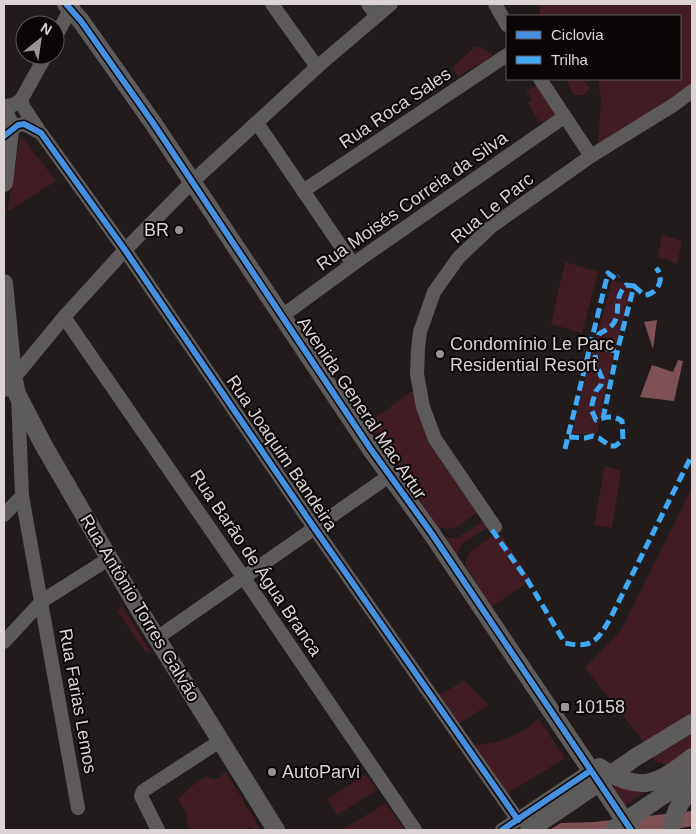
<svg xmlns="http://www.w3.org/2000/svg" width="696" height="834" viewBox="0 0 696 834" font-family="Helvetica,sans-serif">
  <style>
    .green { fill: #421c23 }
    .water { fill: #7f5157 }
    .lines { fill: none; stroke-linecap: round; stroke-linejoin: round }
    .minor { stroke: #5c5a5a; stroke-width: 14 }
    .major { stroke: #5d5b5b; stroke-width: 18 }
    .major-bridge { stroke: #5d5b5b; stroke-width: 18 }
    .quiet { stroke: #3fa9f5; stroke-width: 5; stroke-dasharray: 10 5; stroke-linecap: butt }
    .cycleway-casing { stroke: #0a0606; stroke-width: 9 }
    .cycleway { stroke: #468fdf; stroke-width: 6 }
    .poi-dot { fill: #9a9394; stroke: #0a0606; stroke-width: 2 }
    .labels { text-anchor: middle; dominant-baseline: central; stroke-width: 4; stroke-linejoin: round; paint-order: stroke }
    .street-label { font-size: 18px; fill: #dbd3d4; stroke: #0a0606 }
    .poi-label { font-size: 18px; fill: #dbd3d4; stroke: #0a0606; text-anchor: start }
  </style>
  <rect width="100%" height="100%" fill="#211b1c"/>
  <g class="green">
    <path d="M539,4H692V91L598,148L601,97L598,82L603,79H680V16H540Z"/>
    <path d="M475,47H481L496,58L483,66L476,65L459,77L452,68Z"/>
    <path d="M566,79L583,80L590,88L584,95H574Z"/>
    <path d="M537,85L558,117L547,122H539L528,103L532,100L526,90Z"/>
    <path d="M20,136L26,142L56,181L7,212Z"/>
    <path d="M662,235L682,241L677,264L658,257Z"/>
    <path d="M565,262L598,272L582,333L551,324Z"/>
    <path d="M612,281L633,284L616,348L595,342Z"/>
    <path d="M592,349L614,354L597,434H572Z"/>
    <path d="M414,390L477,510L476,513C462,523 455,534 437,526L368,423Z"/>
    <path d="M605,466L621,471L612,528L594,525Z"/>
    <path d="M692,488V767L689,769L655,762L640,737L585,668L621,630Z"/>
    <path d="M484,521L488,527L462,544L457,557L445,538H457Z"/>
    <path d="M495,534L501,535L531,580L491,607L465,565L467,556L470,552Z"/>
    <path d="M122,605L150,652L145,651L118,612Z"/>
    <path d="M465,680L488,705L457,725L437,697Z"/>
    <path d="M538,718L565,758L505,795L468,745C495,745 519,738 538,718Z"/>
    <path d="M226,772L261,830H253L251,826L245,830H189L186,813L178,799L200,779L207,777L215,780Z"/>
    <path d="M365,774L377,790L337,815L327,800Z"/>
    <path d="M609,780L656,785L620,809Z"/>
    <path d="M386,803L405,830H344L343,829Z"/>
  </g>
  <g class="water">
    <path d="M657,320L653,349L644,322Z"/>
    <path d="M678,360L683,361L674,401L640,397L652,365L673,372Z"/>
    <path d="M692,811V826L670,830H549L561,823L594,822Z"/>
  </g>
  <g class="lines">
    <g class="minor">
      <path d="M272,4L317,67"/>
      <path d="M368,4L377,16"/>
      <path d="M495,4L507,25"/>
      <path d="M55,38L73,4"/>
      <path d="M540,79L591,156"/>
      <path d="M21,100L24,108L38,129"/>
      <path d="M4,106L13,105L21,100L46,55"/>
      <path d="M257,123L353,264"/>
      <path d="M4,136L18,125L24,124L41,133L125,250L315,529L518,820"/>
      <path d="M303,191L507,55"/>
      <path d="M282,316L353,264L564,117"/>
      <path d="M64,317L244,578L415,830"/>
      <path d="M4,390L64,317L125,250L192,182L317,67L391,4"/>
      <path d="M18,397L22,496L78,808"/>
      <path d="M4,515L22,496"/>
      <path d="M495,527L435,439L423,407L417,374L418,349L420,332L434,292L459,257L492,226L591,156L675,104L692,91"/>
      <path d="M157,638L389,476"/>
      <path d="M4,642L42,601L110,558"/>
      <path d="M158,830L141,796L143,791L220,741"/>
      <path d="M502,830L590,771"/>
    </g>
    <g class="major">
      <path d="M66,4L81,21L153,123L370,448L432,534L631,830"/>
      <path d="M4,111L8,120L10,131L4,183"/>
      <path d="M4,283L13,376L17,394L44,446L138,608L276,830"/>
      <path d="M599,767C642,793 655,786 692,757"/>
      <path d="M529,830L572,801"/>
      <path d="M671,830C674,815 679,800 692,790"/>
    </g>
    <g class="major-bridge">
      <path d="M572,801L636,757L692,723"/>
      <path d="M615,828L689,778"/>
    </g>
    <g class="quiet">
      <path d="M634,286L644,295C657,295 666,278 656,268"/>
      <path d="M591,346L617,351"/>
      <path d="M569,437L585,438L593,436L599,438L610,446H615L623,440L622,421C613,415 606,417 596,420L592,411V404L596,391L601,385L602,378L596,364L595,353L599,334C604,331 610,328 613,324C622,313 612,300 626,285L634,286L618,348L603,418"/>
      <path d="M565,449L608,273L616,279L619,276"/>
      <path d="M492,530L528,581L565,643C593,649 598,640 611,617L692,455"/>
    </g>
    <defs>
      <g id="cycleway">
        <path d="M66,4L81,21L153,123L370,448L432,534L631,830"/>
        <path d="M4,136L18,125L24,124L41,133L125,250L315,529L518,820"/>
        <path d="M502,830L590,771"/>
      </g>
    </defs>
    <use href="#cycleway" class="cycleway-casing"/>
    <use href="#cycleway" class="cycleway"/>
  </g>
  <g class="poi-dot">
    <circle cx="179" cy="230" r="5"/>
    <circle cx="440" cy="354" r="5"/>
    <rect x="560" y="702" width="10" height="10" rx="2.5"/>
    <circle cx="272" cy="772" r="5"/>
  </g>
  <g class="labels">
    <g class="street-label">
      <text transform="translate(395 108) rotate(-34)">Rua Roca Sales</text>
      <text transform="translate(412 201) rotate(-35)">Rua Moisés Correia da Silva</text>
      <text transform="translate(492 208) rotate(-39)">Rua Le Parc</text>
      <text transform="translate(362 408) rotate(56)">Avenida General Mac Artur</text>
      <text transform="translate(282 453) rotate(56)">Rua Joaquim Bandeira</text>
      <text transform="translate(256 563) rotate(56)">Rua Barão de Água Branca</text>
      <text transform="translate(140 608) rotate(59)">Rua Antônio Torres Galvão</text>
      <text transform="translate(78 701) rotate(80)">Rua Farias Lemos</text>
    </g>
    <g class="poi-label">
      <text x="169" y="230" text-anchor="end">BR</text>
      <text x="450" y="344">Condomínio Le Parc<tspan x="450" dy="21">Residential Resort</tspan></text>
      <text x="575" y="707">10158</text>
      <text x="282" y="772">AutoParvi</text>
    </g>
  </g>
  <rect width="696" height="834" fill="none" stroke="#dbd3d4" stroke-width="10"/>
  <rect x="506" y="15" width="175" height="65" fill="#0a0606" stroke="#5e5858"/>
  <rect x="516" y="31" width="25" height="8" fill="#468fdf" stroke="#5e5858"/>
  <text x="551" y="40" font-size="15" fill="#dbd3d4">Ciclovia</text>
  <rect x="516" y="56" width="25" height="8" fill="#3fa9f5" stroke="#5e5858"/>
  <text x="551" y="65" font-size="15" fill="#dbd3d4">Trilha</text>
  <g transform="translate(40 40) rotate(30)"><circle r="24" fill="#0a0606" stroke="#5e5858"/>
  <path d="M0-4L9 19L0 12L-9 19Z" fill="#9a9394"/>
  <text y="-8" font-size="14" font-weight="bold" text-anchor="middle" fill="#dbd3d4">N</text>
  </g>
</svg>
